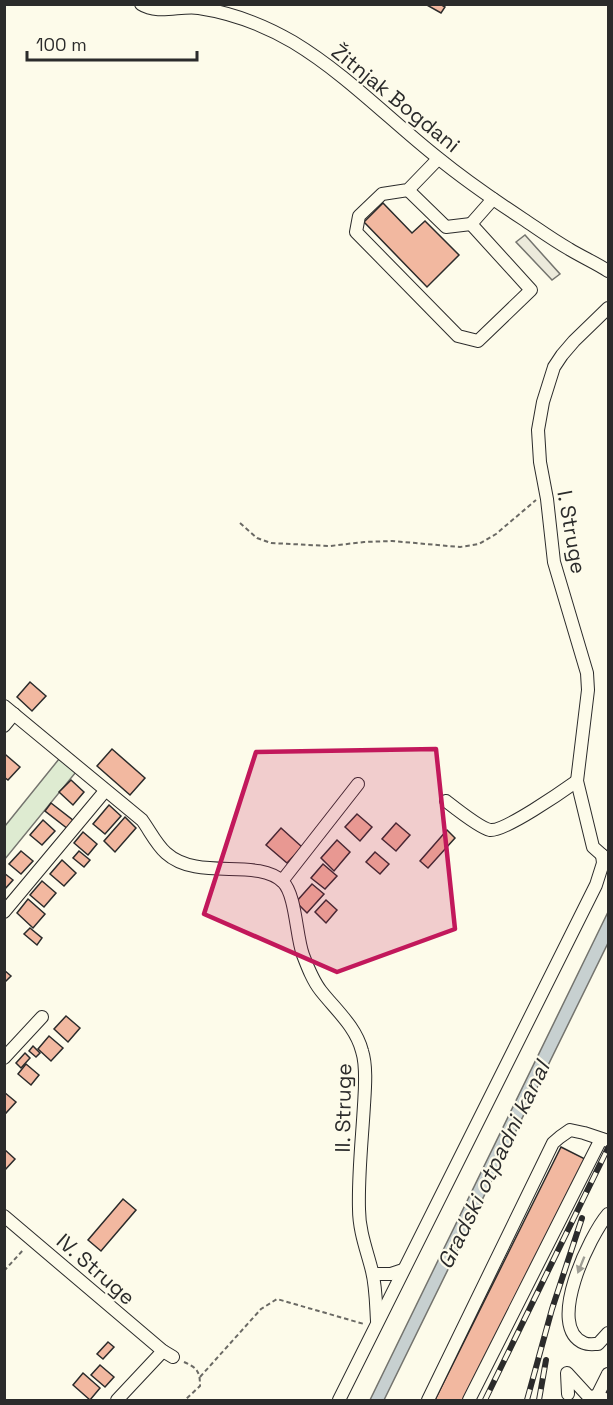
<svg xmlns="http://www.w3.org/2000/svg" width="613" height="1405" viewBox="0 0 613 1405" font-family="'Space Grotesk',sans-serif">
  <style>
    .green { fill: #deebd1; stroke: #74746e; stroke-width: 1.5 }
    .parking { fill: #eceadb; stroke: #74746e; stroke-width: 1.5 }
    .water { fill: #c7d0d0; stroke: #74746e; stroke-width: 1.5 }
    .building { fill: #f2b8a0; stroke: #2b2b2b; stroke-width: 1.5 }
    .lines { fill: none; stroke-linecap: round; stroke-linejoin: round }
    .minor-casing { stroke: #2b2b2b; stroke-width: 14 }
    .path { stroke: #6a6964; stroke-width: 2; stroke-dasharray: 4.5 3; stroke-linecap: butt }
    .minor { stroke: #fdfbea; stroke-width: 12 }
    .rail-casing { stroke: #2b2b2b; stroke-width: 6 }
    .rail { stroke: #fdfbea; stroke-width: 4; stroke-dasharray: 11; stroke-linecap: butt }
    .oneway { fill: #9e9d94 }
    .marked { fill: #c2185b; fill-opacity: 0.2; stroke: #c2185b; stroke-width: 4.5; stroke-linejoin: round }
    .labels { text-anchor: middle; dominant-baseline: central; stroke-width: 4.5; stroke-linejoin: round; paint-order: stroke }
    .street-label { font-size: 21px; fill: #2b2b2b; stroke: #fdfbea }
    .water-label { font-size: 22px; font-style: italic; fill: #2b2b2b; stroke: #fdfbea }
  </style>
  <rect width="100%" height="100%" fill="#fdfbea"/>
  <path class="green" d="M59,759L76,772L5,859V826Z"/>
  <path class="parking" d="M525,235L560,274L552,280L516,242Z"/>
  <path class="water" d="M608,912V943L384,1400H370Z"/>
  <g class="building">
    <path d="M425,4H440L445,7L441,13Z"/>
    <path d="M383,203L412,233L425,221L459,255L427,287L364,222Z"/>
    <path d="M30,682L46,696L32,711L17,697Z"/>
    <path d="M112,749L145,778L130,795L97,766Z"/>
    <path d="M6,755L20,767L8,780L4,777V757Z"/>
    <path d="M71,780L84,792L73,805L59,792Z"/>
    <path d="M51,803L74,821L68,829L45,811Z"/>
    <path d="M109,805L121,816L105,834L93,824Z"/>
    <path d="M357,814L372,827L360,841L345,827Z"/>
    <path d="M125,817L136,828L115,852L104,841Z"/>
    <path d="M43,820L55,831L42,845L30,835Z"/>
    <path d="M396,823L410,835L396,851L382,839Z"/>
    <path d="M281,828L302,847L287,863L266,845Z"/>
    <path d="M447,830L455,838L428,868L420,861Z"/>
    <path d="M83,832L97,844L88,855L74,843Z"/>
    <path d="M337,840L350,852L334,871L321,858Z"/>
    <path d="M21,851L33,861L21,874L9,864Z"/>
    <path d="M79,851L90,860L84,867L73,858Z"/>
    <path d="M375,852L389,864L380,874L366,862Z"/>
    <path d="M62,860L76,873L64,886L50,874Z"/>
    <path d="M323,864L337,876L325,889L311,878Z"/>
    <path d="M4,873L13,880L4,890Z"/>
    <path d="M42,881L56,893L44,907L30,895Z"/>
    <path d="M312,884L324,894L307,913L296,902Z"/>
    <path d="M28,899L45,914L33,928L17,913Z"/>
    <path d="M326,900L337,910L326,923L315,912Z"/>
    <path d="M30,928L42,938L37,945L24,934Z"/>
    <path d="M4,970L11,976L4,983Z"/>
    <path d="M66,1016L80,1028L68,1042L54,1029Z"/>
    <path d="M49,1036L63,1048L51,1061L38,1049Z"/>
    <path d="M33,1046L40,1053L36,1057L29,1051Z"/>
    <path d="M25,1053L30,1058L21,1068L16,1063Z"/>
    <path d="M26,1064L39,1075L31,1085L18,1074Z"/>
    <path d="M4,1092L16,1102L6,1113L4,1112Z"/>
    <path d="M561,1147L585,1159L465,1400H435Z"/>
    <path d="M4,1149L15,1159L4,1171Z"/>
    <path d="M123,1199L136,1210L101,1251L88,1240Z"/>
    <path d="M108,1342L114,1347L103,1359L97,1354Z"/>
    <path d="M100,1365L114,1377L105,1387L91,1375Z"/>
    <path d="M83,1373L100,1388L90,1400L73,1385Z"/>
  </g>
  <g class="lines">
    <defs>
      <g id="minor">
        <path d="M141,4C158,15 181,5 199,8C232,13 264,25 293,42C346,74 390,120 438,158C465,180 494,200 523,219C538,229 553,240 569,249C582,257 596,263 608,271"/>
        <path d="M438,159L408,190L382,194L359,216L356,232L458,336L478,341L531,290L471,224L493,199"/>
        <path d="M408,190L446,227L471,224"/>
        <path d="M4,706L142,820C150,831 156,844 166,853C198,882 257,857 283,882C296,895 296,936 303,955C308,968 313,981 321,991C336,1010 356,1027 362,1051C367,1066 365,1089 364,1105C362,1140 358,1175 359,1209C359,1231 367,1251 372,1271C376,1287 376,1305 377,1321"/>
        <path d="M4,726L14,714"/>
        <path d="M446,801C455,808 480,828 490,830C504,832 563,791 577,781"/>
        <path d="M602,855L593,847L577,781L588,690L587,673L554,562L547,499L540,462L538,430L543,402L554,367L562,355L574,341L608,308"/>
        <path d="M282,881L358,784"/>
        <path d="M4,912L105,791"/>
        <path d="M4,1058L42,1017"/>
        <path d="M608,1214C590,1235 545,1327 584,1343C588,1345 594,1344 598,1344L608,1333"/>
        <path d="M4,1216L163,1351L173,1357"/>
        <path d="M373,1274H391L403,1270"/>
        <path d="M568,1394L567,1373L589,1397L598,1396L607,1400"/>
        <path d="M117,1400L163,1351"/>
        <path d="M339,1400L596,885L603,863L602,855"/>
        <path d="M428,1400L553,1143L560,1137L570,1130L584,1133L608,1141"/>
        <path d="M469,1400L601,1139"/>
        <path d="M595,1400L608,1374"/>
      </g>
    </defs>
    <use href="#minor" class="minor-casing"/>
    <g class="path">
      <path d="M240,523L257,538L271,543L330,546L364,542L392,541L460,547L479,544L496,534L536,500"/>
      <path d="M4,1271L24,1249"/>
      <path d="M184,1362C197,1368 200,1371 200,1386L185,1400"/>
      <path d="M200,1377L261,1309L277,1299L364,1324"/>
    </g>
    <use href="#minor" class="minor"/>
    <defs>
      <g id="rail">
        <path d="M485,1400L608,1148"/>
        <path d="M527,1400L552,1309L582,1218"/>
        <path d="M539,1400L546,1360"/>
      </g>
    </defs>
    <use href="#rail" class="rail-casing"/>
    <use href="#rail" class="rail"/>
  </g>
  <defs><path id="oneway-solid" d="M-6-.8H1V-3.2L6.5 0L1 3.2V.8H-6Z" transform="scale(1.5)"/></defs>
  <use class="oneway" href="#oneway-solid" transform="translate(581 1265) rotate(112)"/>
  <path class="marked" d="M436,749L455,929L337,972L204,914L256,752Z"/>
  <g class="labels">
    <g class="street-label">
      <text transform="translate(396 98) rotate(39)">Žitnjak Bogdani</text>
      <text transform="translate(572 532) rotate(80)">I. Struge</text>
      <text transform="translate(343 1108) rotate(-89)">II. Struge</text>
      <text transform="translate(96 1269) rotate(41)">IV. Struge</text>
    </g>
    <g class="water-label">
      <text transform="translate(493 1165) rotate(-64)">Gradski otpadni kanal</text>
    </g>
  </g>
  <rect width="613" height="1405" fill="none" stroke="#2b2b2b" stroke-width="12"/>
  <path d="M27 51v9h170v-9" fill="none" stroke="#2b2b2b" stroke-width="3"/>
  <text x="36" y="51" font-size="18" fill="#2b2b2b" stroke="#fdfbea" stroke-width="4.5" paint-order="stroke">100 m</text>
</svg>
